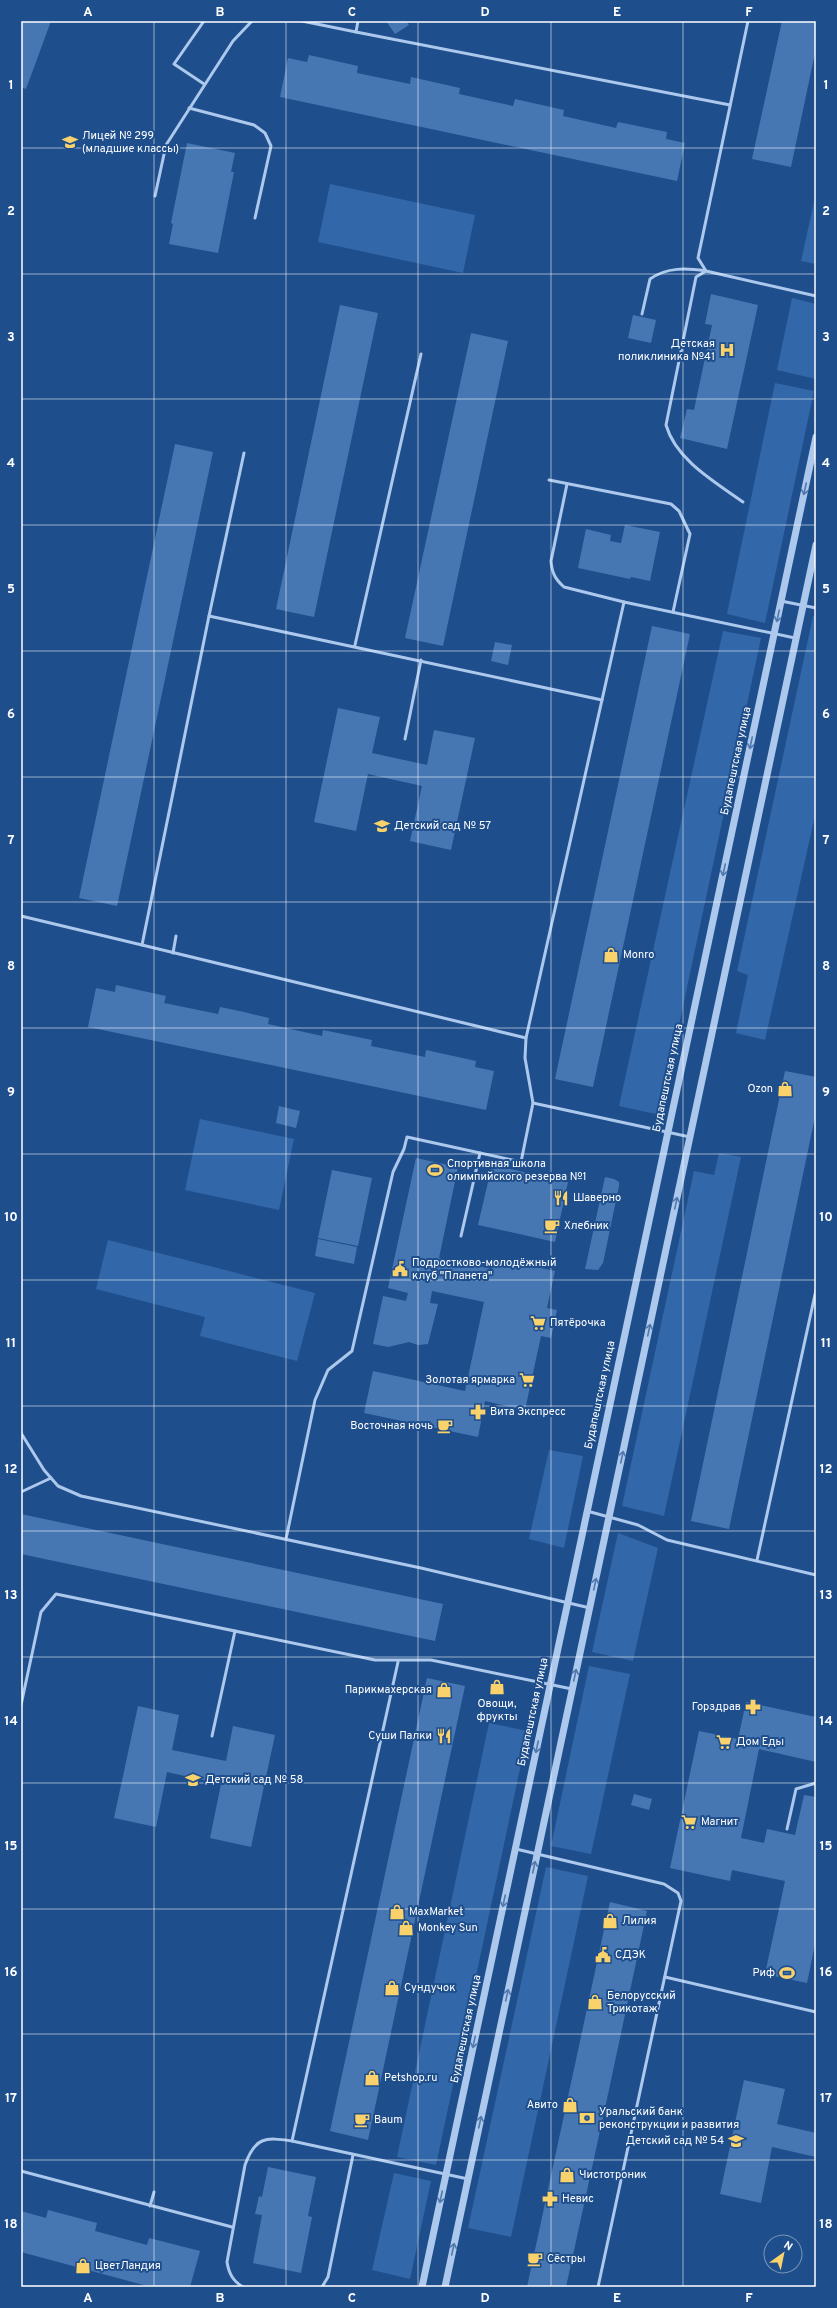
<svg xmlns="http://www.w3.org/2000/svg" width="837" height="2308" viewBox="0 0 837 2308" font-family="Overpass,sans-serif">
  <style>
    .green { fill: #3267a9 }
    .building { fill: #4777b3 }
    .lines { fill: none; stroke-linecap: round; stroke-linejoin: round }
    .service { stroke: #acc8ec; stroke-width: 3 }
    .tertiary { stroke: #acc8ec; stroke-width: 7 }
    .oneway { stroke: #5079ae }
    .grid { fill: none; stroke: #fff; stroke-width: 1; stroke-opacity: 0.55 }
    .labels { text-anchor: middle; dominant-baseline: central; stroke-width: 4; stroke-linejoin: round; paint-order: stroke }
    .poi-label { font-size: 11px; fill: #fff; stroke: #1f4e8c; text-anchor: start }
    .street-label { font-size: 11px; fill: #fff; stroke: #1f4e8c }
    .neatline { fill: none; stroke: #fff; stroke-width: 1.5 }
    .grid-label { font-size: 13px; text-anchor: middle; font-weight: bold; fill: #fff }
  </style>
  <rect width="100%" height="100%" fill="#1f4e8c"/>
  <g class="green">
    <path d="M330,184L475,215L463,273L318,242Z"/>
    <path d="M816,193V264L801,261Z"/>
    <path d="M792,298L816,304V379L777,370Z"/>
    <path d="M775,383L814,391L765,623L727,614Z"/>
    <path d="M813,616L816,617V811L765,1040L736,1033L748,975L737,971Z"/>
    <path d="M723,631L761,638L660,1115L619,1106Z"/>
    <path d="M200,1119L294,1139L279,1210L185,1190Z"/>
    <path d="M719,1153L741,1157L664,1516L622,1506L694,1171L714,1175Z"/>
    <path d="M108,1240L315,1293L297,1361L200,1336L205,1317L96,1289Z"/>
    <path d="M549,1450L583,1456L564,1548L529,1539Z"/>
    <path d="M618,1533L658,1548L633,1661L592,1652Z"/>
    <path d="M589,1666L630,1674L591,1854L551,1846Z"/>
    <path d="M489,1723L528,1731L436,2165L397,2157Z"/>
    <path d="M546,1867L588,1876L511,2237L468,2228Z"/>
    <path d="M394,2173L431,2181L410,2279L372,2270Z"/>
  </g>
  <g class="building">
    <path d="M21,21H51L26,89L21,87Z"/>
    <path d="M386,21H406L409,25L395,34Z"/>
    <path d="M782,21H816V48L791,167L752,159Z"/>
    <path d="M309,55L358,66L357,73L410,84L411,77L460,88L459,94L513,106L515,99L564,110L563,116L616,128L618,122L667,132L666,139L685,143L677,181L280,97L288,58L307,62Z"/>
    <path d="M187,143L235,153L231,172H234L218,253L169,244L173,224L171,223Z"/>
    <path d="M711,294L758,305L727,449L680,438L687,409L694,410L712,325L705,324Z"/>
    <path d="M340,305L378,313L314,617L276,609Z"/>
    <path d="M633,315L656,320L651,343L628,338Z"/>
    <path d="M471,333L508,341L443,646L405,638Z"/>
    <path d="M175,444L213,452L117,906L79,898Z"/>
    <path d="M625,525L660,532L650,581L631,577L630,579L578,568L586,529L611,535L610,541L621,543Z"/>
    <path d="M652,626L690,634L593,1087L555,1079Z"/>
    <path d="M495,642L512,645L508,665L491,661Z"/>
    <path d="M338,708L380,717L372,753L427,765L434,730L475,738L451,850L410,841L422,786L368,774L356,831L314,822Z"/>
    <path d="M116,985L166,996L164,1003L218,1014L220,1007L244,1012L269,1018L268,1024L322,1036L323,1030L372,1040L371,1046L425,1057L426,1050L476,1061L475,1067L494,1071L486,1110L88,1027L96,988L115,992Z"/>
    <path d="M785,1071L816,1077V1112L729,1529L691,1521Z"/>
    <path d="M279,1106L300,1111L296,1128L276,1123Z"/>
    <path d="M416,1158L458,1167L439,1258L492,1269L494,1258L555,1271L547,1308L557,1310L551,1338L541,1336L525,1410L485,1401L478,1437L364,1413L373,1371L465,1391L484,1302L432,1291L430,1303L438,1304L428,1344L418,1345L409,1342L388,1347L373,1344L383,1296L406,1301L408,1293L388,1288Z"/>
    <path d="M492,1165L568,1182L555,1242L478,1225Z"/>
    <path d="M332,1170L372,1178L358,1246L318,1238Z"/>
    <path d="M605,1177L614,1179L619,1182V1186L603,1263L598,1270L585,1269Z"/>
    <path d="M318,1239L357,1247L354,1264L315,1256Z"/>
    <path d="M21,1514L443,1604L435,1641L21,1554Z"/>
    <path d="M427,1678L465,1686L368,2140L330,2131Z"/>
    <path d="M746,1702L816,1717V1762L759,1749L741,1838L764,1843L767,1829L795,1835L804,1795L816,1797V1939L807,1983L765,1974L785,1881L732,1870L730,1881L670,1868L699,1731L738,1739Z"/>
    <path d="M138,1706L179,1715L172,1750L226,1761L233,1726L275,1735L251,1847L210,1838L221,1784L167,1772L156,1827L114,1818Z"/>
    <path d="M634,1794L652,1799L649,1810L631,1805Z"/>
    <path d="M610,1902L647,1911L610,2085L566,2287H527Z"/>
    <path d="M744,2080L785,2089L777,2124L816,2133V2157L772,2147L761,2203L720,2194Z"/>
    <path d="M268,2167L316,2177L308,2216L312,2217L301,2273L253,2263L262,2215L255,2214L259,2196L262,2197Z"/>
    <path d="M48,2210L97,2223L95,2231L147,2245L149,2238L200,2251L190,2287H151L21,2252V2211L46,2218Z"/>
  </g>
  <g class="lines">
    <g class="service">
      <path d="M302,21L356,32"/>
      <path d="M358,21L356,32L730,105"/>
      <path d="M748,21L698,258L706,271L816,296"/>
      <path d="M204,84L174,64L204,21"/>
      <path d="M189,108L254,125L265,133L271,146L255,218"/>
      <path d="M155,196L166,145L233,41L252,21"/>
      <path d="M706,271L696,277L666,425C676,460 715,482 743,502"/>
      <path d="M642,314L650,279C667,267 686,268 706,271"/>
      <path d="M549,480L671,504L679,511L690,534L673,612"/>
      <path d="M567,484L551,561C552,573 555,579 564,587L624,602"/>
      <path d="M781,601L816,608"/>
      <path d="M209,616L244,453"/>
      <path d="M355,645L421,354"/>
      <path d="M405,739L421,660"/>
      <path d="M21,916L142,945L209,616L602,700"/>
      <path d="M142,945L526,1038"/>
      <path d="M173,953L176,936"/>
      <path d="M533,1103L690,1137"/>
      <path d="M461,1236L480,1153"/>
      <path d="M21,1433L44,1470L58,1486L81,1496L421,1568L590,1608"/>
      <path d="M21,1492L51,1478"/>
      <path d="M587,1511L638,1525L667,1540L816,1575"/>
      <path d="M286,1539L315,1400L328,1370L352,1351L393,1172L404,1149L407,1137L521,1162L533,1103L525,1058L526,1038L624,602L795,638"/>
      <path d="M757,1560L816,1290"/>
      <path d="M378,1688L392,1687"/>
      <path d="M21,1705L41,1612L56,1594L375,1660H431L572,1689"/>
      <path d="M212,1736L235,1631"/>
      <path d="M787,1829L796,1789L816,1783"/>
      <path d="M516,1849L664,1884L678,1893L681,1901L598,2287"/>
      <path d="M665,1977L816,2012"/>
      <path d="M292,2141L398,1662"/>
      <path d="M21,2171L232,2227"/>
      <path d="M150,2206L154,2192"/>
      <path d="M243,2287C233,2281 229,2274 227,2262L245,2165C255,2137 265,2137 292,2141L468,2179"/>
      <path d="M322,2287L328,2277L353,2155"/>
    </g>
    <g class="tertiary">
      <path d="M422,2287L816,437"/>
      <path d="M445,2287L816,545"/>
    </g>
  </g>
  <defs><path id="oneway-shaft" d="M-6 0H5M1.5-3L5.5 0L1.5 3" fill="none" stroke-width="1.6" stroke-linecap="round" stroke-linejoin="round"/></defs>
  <g class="oneway">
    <use href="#oneway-shaft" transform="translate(805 489) rotate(102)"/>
    <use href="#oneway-shaft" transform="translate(778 616) rotate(102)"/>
    <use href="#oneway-shaft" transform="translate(751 743) rotate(102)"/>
    <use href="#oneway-shaft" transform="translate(724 870) rotate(102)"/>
    <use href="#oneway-shaft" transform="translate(676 1203) rotate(-78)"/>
    <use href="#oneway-shaft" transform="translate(649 1330) rotate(-78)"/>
    <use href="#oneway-shaft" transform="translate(622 1457) rotate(-78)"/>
    <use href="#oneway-shaft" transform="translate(595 1584) rotate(-78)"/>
    <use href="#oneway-shaft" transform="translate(575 1675) rotate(-78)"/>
    <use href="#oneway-shaft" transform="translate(537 1747) rotate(102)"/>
    <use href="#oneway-shaft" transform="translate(534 1867) rotate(-78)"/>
    <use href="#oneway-shaft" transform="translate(504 1901) rotate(102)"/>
    <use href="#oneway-shaft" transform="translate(507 1995) rotate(-78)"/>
    <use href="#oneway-shaft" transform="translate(474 2042) rotate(102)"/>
    <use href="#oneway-shaft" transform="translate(480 2122) rotate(-78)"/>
    <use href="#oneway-shaft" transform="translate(441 2197) rotate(102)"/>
    <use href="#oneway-shaft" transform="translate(453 2249) rotate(-78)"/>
  </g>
  <path class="grid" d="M154,21V2287M286,21V2287M418,21V2287M551,21V2287M683,21V2287M21,148H816M21,274H816M21,399H816M21,525H816M21,651H816M21,777H816M21,902H816M21,1028H816M21,1154H816M21,1280H816M21,1406H816M21,1531H816M21,1657H816M21,1783H816M21,1909H816M21,2034H816M21,2160H816"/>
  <defs>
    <symbol id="school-bare" viewBox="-9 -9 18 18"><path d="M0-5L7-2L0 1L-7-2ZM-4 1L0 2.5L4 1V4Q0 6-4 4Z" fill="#fad26c" stroke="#1f4e8c" stroke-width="2.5" paint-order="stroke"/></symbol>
    <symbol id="hospital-bare" viewBox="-9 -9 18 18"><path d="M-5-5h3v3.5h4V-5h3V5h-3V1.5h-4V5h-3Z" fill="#fad26c" stroke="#1f4e8c" stroke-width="2.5" paint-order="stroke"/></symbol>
    <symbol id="shop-bare" viewBox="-9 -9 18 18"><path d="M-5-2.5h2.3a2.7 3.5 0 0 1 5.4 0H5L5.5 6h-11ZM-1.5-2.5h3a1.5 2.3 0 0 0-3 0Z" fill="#fad26c" stroke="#1f4e8c" stroke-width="2.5" paint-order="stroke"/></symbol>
    <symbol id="stadium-bare" viewBox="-9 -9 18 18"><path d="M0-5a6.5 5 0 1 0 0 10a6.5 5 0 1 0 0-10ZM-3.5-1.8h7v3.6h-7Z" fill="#fad26c" stroke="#1f4e8c" stroke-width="2.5" paint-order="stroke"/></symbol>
    <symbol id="restaurant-bare" viewBox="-9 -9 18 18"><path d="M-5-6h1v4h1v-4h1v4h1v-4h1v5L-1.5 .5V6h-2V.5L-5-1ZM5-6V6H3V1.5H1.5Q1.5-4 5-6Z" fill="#fad26c" stroke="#1f4e8c" stroke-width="2.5" paint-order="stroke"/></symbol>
    <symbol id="cafe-bare" viewBox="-9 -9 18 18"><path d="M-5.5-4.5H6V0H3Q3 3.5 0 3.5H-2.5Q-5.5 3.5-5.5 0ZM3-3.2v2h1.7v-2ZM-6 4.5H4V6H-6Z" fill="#fad26c" stroke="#1f4e8c" stroke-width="2.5" paint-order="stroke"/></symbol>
    <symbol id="civic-bare" viewBox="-9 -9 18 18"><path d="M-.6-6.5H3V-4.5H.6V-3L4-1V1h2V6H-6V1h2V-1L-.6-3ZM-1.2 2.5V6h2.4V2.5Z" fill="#fad26c" stroke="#1f4e8c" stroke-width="2.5" paint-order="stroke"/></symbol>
    <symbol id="supermarket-bare" viewBox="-9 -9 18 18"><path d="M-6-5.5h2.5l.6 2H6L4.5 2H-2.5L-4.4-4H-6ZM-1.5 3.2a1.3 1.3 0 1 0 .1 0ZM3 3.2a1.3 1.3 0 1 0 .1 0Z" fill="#fad26c" stroke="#1f4e8c" stroke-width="2.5" paint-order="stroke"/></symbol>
    <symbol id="pharmacy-bare" viewBox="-9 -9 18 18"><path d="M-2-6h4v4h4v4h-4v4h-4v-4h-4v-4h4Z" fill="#fad26c" stroke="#1f4e8c" stroke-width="2.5" paint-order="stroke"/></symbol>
    <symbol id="bank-bare" viewBox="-9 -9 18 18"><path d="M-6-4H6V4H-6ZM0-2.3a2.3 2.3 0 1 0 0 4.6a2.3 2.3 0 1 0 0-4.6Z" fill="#fad26c" stroke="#1f4e8c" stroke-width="2.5" paint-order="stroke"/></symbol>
  </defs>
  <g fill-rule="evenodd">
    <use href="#school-bare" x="59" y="131" width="22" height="22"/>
    <use href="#hospital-bare" x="716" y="339" width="22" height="22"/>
    <use href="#school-bare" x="371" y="815" width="22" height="22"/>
    <use href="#shop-bare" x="600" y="944" width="22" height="22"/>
    <use href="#shop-bare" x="774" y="1078" width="22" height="22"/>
    <use href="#stadium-bare" x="424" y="1159" width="22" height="22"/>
    <use href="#restaurant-bare" x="550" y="1187" width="22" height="22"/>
    <use href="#cafe-bare" x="541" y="1215" width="22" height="22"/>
    <use href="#civic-bare" x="389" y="1258" width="22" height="22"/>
    <use href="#supermarket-bare" x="527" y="1312" width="22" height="22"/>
    <use href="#supermarket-bare" x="516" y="1369" width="22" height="22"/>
    <use href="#pharmacy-bare" x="467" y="1401" width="22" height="22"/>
    <use href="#cafe-bare" x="434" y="1415" width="22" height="22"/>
    <use href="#shop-bare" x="486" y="1676" width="22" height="22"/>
    <use href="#shop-bare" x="433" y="1679" width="22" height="22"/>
    <use href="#pharmacy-bare" x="742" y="1696" width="22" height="22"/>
    <use href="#restaurant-bare" x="433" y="1725" width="22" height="22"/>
    <use href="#supermarket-bare" x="713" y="1731" width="22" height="22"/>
    <use href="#school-bare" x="182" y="1769" width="22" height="22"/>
    <use href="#supermarket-bare" x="678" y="1811" width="22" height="22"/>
    <use href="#shop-bare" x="386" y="1901" width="22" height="22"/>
    <use href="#shop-bare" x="599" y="1910" width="22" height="22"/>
    <use href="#shop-bare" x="395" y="1917" width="22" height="22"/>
    <use href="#civic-bare" x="592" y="1944" width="22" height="22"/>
    <use href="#stadium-bare" x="776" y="1962" width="22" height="22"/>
    <use href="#shop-bare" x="381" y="1977" width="22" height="22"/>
    <use href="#shop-bare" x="584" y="1991" width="22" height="22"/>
    <use href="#shop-bare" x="361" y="2067" width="22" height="22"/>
    <use href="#shop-bare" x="559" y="2094" width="22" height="22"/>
    <use href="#bank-bare" x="576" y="2107" width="22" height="22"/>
    <use href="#cafe-bare" x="351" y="2109" width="22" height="22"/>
    <use href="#school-bare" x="725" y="2130" width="22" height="22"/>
    <use href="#shop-bare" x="556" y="2164" width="22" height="22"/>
    <use href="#pharmacy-bare" x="539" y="2188" width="22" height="22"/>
    <use href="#cafe-bare" x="524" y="2248" width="22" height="22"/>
    <use href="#shop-bare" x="72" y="2255" width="22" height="22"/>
  </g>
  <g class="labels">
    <g class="poi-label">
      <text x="82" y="136">Лицей № 299<tspan x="82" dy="13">(младшие классы)</tspan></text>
      <text x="715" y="344" text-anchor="end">Детская<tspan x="715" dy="13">поликлиника №41</tspan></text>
      <text x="394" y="826">Детский сад № 57</text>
      <text x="623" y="955">Monro</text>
      <text x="773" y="1089" text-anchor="end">Ozon</text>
      <text x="447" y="1164">Спортивная школа<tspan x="447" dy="13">олимпийского резерва №1</tspan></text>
      <text x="573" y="1198">Шаверно</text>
      <text x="564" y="1226">Хлебник</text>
      <text x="412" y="1263">Подростково-молодёжный<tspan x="412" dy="13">клуб "Планета"</tspan></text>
      <text x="550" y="1323">Пятёрочка</text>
      <text x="515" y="1380" text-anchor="end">Золотая ярмарка</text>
      <text x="490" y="1412">Вита Экспресс</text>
      <text x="433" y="1426" text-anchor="end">Восточная ночь</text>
      <text x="432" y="1690" text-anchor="end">Парикмахерская</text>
      <text x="497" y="1704" text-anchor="middle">Овощи,<tspan x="497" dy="13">фрукты</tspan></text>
      <text x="741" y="1707" text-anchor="end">Горздрав</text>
      <text x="432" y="1736" text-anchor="end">Суши Палки</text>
      <text x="736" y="1742">Дом Еды</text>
      <text x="205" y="1780">Детский сад № 58</text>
      <text x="701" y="1822">Магнит</text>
      <text x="409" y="1912">MaxMarket</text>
      <text x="622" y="1921">Лилия</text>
      <text x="418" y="1928">Monkey Sun</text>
      <text x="615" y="1955">СДЭК</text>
      <text x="775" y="1973" text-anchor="end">Риф</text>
      <text x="404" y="1988">Сундучок</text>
      <text x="607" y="1996">Белорусский<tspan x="607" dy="13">Трикотаж</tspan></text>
      <text x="384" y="2078">Petshop.ru</text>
      <text x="558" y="2105" text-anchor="end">Авито</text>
      <text x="599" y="2112">Уральский банк<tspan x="599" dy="13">реконструкции и развития</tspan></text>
      <text x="374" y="2120">Baum</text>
      <text x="724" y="2141" text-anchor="end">Детский сад № 54</text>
      <text x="579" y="2175">Чистотроник</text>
      <text x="562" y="2199">Невис</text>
      <text x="547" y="2259">Сёстры</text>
      <text x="95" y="2266">ЦветЛандия</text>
    </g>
    <g class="street-label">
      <text transform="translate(736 761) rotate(-78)">Будапештская улица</text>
      <text transform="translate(668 1078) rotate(-78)">Будапештская улица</text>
      <text transform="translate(600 1395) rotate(-78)">Будапештская улица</text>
      <text transform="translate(533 1712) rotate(-78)">Будапештская улица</text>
      <text transform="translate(466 2029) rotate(-78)">Будапештская улица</text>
    </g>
  </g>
  <rect width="837" height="2308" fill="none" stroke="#1f4e8c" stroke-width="44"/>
  <g transform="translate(783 2254) rotate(33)"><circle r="19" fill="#1f4e8c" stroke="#7995ba"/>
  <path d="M0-3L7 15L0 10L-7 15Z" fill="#fad26c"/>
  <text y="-6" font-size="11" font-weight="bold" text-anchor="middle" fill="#ffffff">N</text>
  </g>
  <rect x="22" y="22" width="793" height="2264" class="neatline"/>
  <g class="grid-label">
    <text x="88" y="16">A</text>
    <text x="220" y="16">B</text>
    <text x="352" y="16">C</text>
    <text x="485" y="16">D</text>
    <text x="617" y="16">E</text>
    <text x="749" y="16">F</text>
    <text x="11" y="89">1</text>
    <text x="826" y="89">1</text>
    <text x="11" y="215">2</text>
    <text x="826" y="215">2</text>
    <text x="11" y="341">3</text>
    <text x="826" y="341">3</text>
    <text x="11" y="467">4</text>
    <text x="826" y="467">4</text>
    <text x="11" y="593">5</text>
    <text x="826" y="593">5</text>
    <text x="11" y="718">6</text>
    <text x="826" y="718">6</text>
    <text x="11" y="844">7</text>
    <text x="826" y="844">7</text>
    <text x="11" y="970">8</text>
    <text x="826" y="970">8</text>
    <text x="11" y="1096">9</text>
    <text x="826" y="1096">9</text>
    <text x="11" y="1221">10</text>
    <text x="826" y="1221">10</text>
    <text x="11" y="1347">11</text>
    <text x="826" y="1347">11</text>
    <text x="11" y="1473">12</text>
    <text x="826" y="1473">12</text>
    <text x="11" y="1599">13</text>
    <text x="826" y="1599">13</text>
    <text x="11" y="1725">14</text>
    <text x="826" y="1725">14</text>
    <text x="11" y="1850">15</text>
    <text x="826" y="1850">15</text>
    <text x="11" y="1976">16</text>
    <text x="826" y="1976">16</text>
    <text x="11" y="2102">17</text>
    <text x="826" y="2102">17</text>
    <text x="11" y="2228">18</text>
    <text x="826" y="2228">18</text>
    <text x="88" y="2302">A</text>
    <text x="220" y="2302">B</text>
    <text x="352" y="2302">C</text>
    <text x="485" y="2302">D</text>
    <text x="617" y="2302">E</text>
    <text x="749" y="2302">F</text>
  </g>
</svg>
